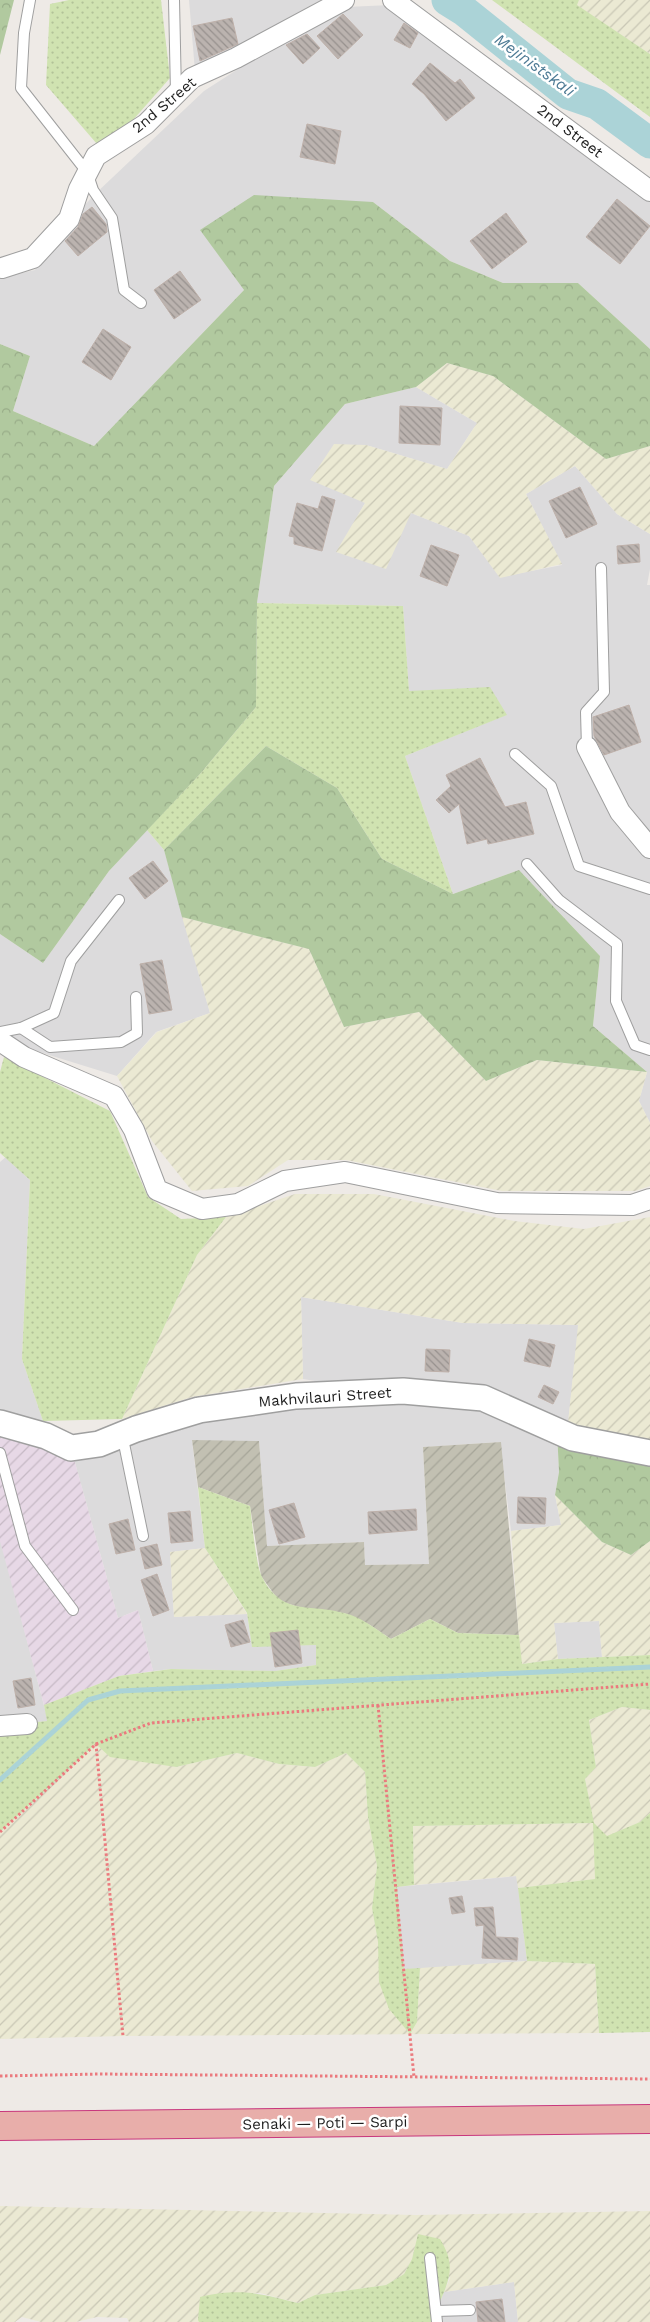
<svg xmlns="http://www.w3.org/2000/svg" width="650" height="2322" viewBox="0 0 650 2322" font-family="'Work Sans',sans-serif">
  <style>
    .residential { fill: #dcdbdc }
    .industrial { fill: url(#industrial-furrows) }
    .construction { fill: url(#construction-furrows) }
    .farmland { fill: url(#farmland-furrows) }
    .grass { fill: url(#grass-dots) }
    .forest { fill: url(#forest-crowns) }
    .lines { fill: none; stroke-linecap: round; stroke-linejoin: round }
    .stream { stroke: #abd3d7; stroke-width: 5 }
    .river { stroke: #abd3d7; stroke-width: 31 }
    .building { fill: url(#building-back-hatch); stroke: #beb0a9 }
    .service-casing { stroke: #9f9f9f; stroke-width: 12 }
    .minor-casing { stroke: #9f9f9f; stroke-width: 22 }
    .tertiary-casing { stroke: #9f9f9f; stroke-width: 28 }
    .trunk-casing { stroke: #c8377d; stroke-width: 30 }
    .path { stroke: #eb7a7e; stroke-width: 3; stroke-dasharray: 2.5 2.5; stroke-linecap: butt }
    .service { stroke: #fff; stroke-width: 10 }
    .minor { stroke: #fff; stroke-width: 20 }
    .tertiary { stroke: #fff; stroke-width: 25 }
    .trunk { stroke: #e8aeaa; stroke-width: 28 }
    .labels { text-anchor: middle; dominant-baseline: central; stroke-width: 5; stroke-linejoin: round; paint-order: stroke }
    .street-label { font-size: 15px; fill: #1e1e1e; stroke: #fff }
    .water-label { font-size: 16px; font-style: italic; fill: #4e7b95; stroke: #fff }
  </style>
  <defs>
    <pattern id="industrial-furrows" width="10" height="10" patternUnits="userSpaceOnUse" patternTransform="scale(1.25)"><rect width="10" height="10" fill="#e7d8e6"/><path d="M-1 1l2-2M0 10L10 0M9 11l2-2" fill="none" stroke="#c6b9c5"/></pattern>
    <pattern id="construction-furrows" width="10" height="10" patternUnits="userSpaceOnUse" patternTransform="scale(1.25)"><rect width="10" height="10" fill="#c2c0b2"/><path d="M-1 1l2-2M0 10L10 0M9 11l2-2" fill="none" stroke="#a6a599"/></pattern>
    <pattern id="farmland-furrows" width="10" height="10" patternUnits="userSpaceOnUse" patternTransform="scale(1.25)"><rect width="10" height="10" fill="#ebe9d3"/><path d="M-1 1l2-2M0 10L10 0M9 11l2-2" fill="none" stroke="#c9c7b5"/></pattern>
    <pattern id="grass-dots" width="8" height="8" patternUnits="userSpaceOnUse" patternTransform="scale(1.25)"><rect width="8" height="8" fill="#d0e3b1"/><path d="M2 2h.1M6 6h.1" fill="none" stroke="#b2c298" stroke-width="1.8" stroke-linecap="round"/></pattern>
    <pattern id="forest-crowns" width="20" height="18" patternUnits="userSpaceOnUse" patternTransform="scale(1.25)"><rect width="20" height="18" fill="#b1c99f"/><path d="M2 6a3 3 0 1 1 6 0M12 15a3 3 0 1 1 6 0" fill="none" stroke="#98ac88"/></pattern>
    <pattern id="building-back-hatch" width="6" height="6" patternUnits="userSpaceOnUse" patternTransform="scale(1.25)"><rect width="6" height="6" fill="#bbb3af"/><path d="M-1 5l2 2M0 0l6 6M5-1l2 2" fill="none" stroke="#97918e"/></pattern>
  </defs>
  <rect width="100%" height="100%" fill="#eeeae6"/>
  <g class="residential">
    <path d="M189,0H321L239,55L195,71Z"/>
    <path d="M390,5L650,194V349L578,283H503L450,261L373,202L201,230L244,290L94,446L13,411L30,356L0,344V278L35,270L54,238L94,195L204,91L277,44L347,7Z"/>
    <path d="M416,387L477,423L447,469L366,445L365,503L337,553L411,513L469,536L500,577L562,565L526,494L575,466L617,514L650,534V569L647,585H650V1123L639,1101L647,1072L593,1026L600,956L519,870L453,894L405,756L506,715L409,692L403,606L257,603L274,486L345,404Z"/>
    <path d="M147,830L164,850L210,1013L156,1032L117,1076L33,1050L0,1031V934L43,963L109,871Z"/>
    <path d="M6,1157L30,1180L22,1359L43,1421L0,1411V1162Z"/>
    <path d="M301,1297L463,1323L579,1325L568,1423L303,1379Z"/>
    <path d="M483,1398L557,1431L559,1472L555,1495L561,1525L511,1531L500,1442L423,1447L429,1564L365,1565L364,1542L267,1546L259,1441H192L205,1548L170,1552L174,1617L247,1614L252,1646L316,1645V1665L275,1671L171,1669L153,1671L138,1610L118,1618L71,1448L199,1410Z"/>
    <path d="M0,1541H1L48,1721L0,1726Z"/>
    <path d="M599,1621L602,1657L558,1659L554,1623Z"/>
    <path d="M517,1876L527,1961L404,1970L396,1887Z"/>
    <path d="M514,2282L518,2322H442L436,2311L444,2292Z"/>
  </g>
  <path class="industrial" d="M0,1423L71,1448L118,1618L138,1610L153,1671L119,1676L44,1705L0,1541Z"/>
  <path class="construction" d="M192,1440L259,1441L267,1546L364,1542L365,1565L429,1564L423,1447L501,1442L519,1635L458,1633L430,1619L391,1639L370,1625L344,1613L309,1610L279,1601L261,1576L250,1506L198,1487Z"/>
  <g class="farmland">
    <path d="M579,0H650V54L576,5Z"/>
    <path d="M447,363L493,376L606,459L650,446V534L617,514L575,466L526,494L562,564L500,578L469,536L411,513L386,569L336,552L365,503L310,480L334,444L366,445L447,469L477,423L416,387Z"/>
    <path d="M182,917L309,949L344,1027L419,1012L486,1081L537,1060L647,1072L639,1101L650,1123V1186L635,1191H502L346,1160H288L248,1186L192,1191L152,1141L117,1076L157,1032L210,1013Z"/>
    <path d="M295,1194H374L514,1221L584,1229L650,1217V1441L568,1423L578,1325L463,1323L301,1297L303,1379L192,1397L122,1419L197,1255L226,1217Z"/>
    <path d="M555,1495L602,1542L631,1555L650,1541V1655L602,1657L599,1621L554,1623L558,1659L521,1664L511,1531L561,1525Z"/>
    <path d="M205,1548L247,1614L174,1617L170,1552Z"/>
    <path d="M622,1707L650,1710V1813L640,1822L607,1837L594,1824L596,1879L518,1888L516,1876L414,1885L413,1826L593,1823L585,1779L596,1766L589,1720Z"/>
    <path d="M96,1744L176,1767L237,1753L279,1764L315,1767L346,1753L365,1772L368,1817L377,1866L372,1908L378,1942L417,2022L420,1968L527,1961L595,1964L599,2033L123,2036L0,2039V1832Z"/>
    <path d="M0,2206L416,2215L650,2211V2322H518L514,2282L444,2292L450,2278L418,2235L412,2259L404,2274L386,2285L315,2295L298,2303L260,2293L200,2297L199,2322H129L127,2318L97,2317L76,2322H41L22,2317L15,2322H0Z"/>
  </g>
  <g class="grass">
    <path d="M69,0H161L170,78L133,120L97,144L46,85L50,4Z"/>
    <path d="M492,0H579L577,5L650,54V117Z"/>
    <path d="M257,603L403,606L409,691L490,687L507,715L405,756L453,894L382,859L337,788L266,746L164,850L147,830L200,774L256,707Z"/>
    <path d="M4,1057L110,1111L148,1197L181,1219L226,1217L197,1255L122,1419L43,1421L22,1359L30,1180L0,1153V1072Z"/>
    <path d="M198,1487L250,1506C252,1521 256,1566 262,1577C283,1617 309,1603 344,1613C361,1617 376,1629 391,1639L430,1619L458,1633L519,1635L522,1664L558,1659L650,1655V1710L622,1707L589,1720L596,1767L585,1779L594,1823L607,1836L640,1822L650,1813V2032L599,2033L595,1964L527,1961L518,1888L595,1879L593,1823L413,1826L414,1885L397,1887L404,1969L420,1968L417,2022L410,2034L389,2009L379,1982L378,1942L372,1908L377,1866L368,1817L365,1772L346,1753L315,1767L279,1764L237,1753L176,1767L110,1757L96,1744L0,1832V1726L47,1721L44,1705L119,1676L171,1669L275,1671L316,1665V1645L252,1647L247,1613L205,1548Z"/>
    <path d="M418,2234L440,2239C458,2268 448,2282 436,2311L442,2322H199L198,2320L200,2297C239,2288 259,2293 298,2303L315,2295L386,2285L404,2274L412,2259Z"/>
  </g>
  <g class="forest">
    <path d="M0,0H14L0,55Z"/>
    <path d="M254,195L373,202L450,261L503,283H578L650,349V446L606,459L493,376L447,363L416,387L345,404L274,486L257,603L256,707L200,774L109,871L43,963L0,934V344L30,356L13,411L94,446L244,290L200,230Z"/>
    <path d="M266,746L337,788L382,859L453,894L519,870L600,956L593,1026L647,1072L537,1060L486,1081L419,1012L344,1027L309,949L182,917L164,850Z"/>
    <path d="M557,1431L650,1453V1541L631,1555L602,1542L555,1495L559,1472Z"/>
  </g>
  <g class="lines">
    <path class="stream" d="M0,1780L88,1700L120,1691L650,1667"/>
    <path class="river" d="M447,0L463,10L568,94L597,104L650,143"/>
  </g>
  <g class="building">
    <path d="M343,14L363,35L338,59L317,36Z"/>
    <path d="M232,18L238,44L200,61L193,26Z"/>
    <path d="M404,23L418,33L410,48L394,40Z"/>
    <path d="M307,34L320,48L303,64L286,45Z"/>
    <path d="M430,63L455,83L460,79L475,98L446,121L424,94L412,84Z"/>
    <path d="M307,124L341,131L335,164L300,157Z"/>
    <path d="M617,199L650,226L620,264L586,237Z"/>
    <path d="M92,207L106,224L107,232L78,256L65,241L78,227L83,214Z"/>
    <path d="M506,213L527,242L492,269L470,241Z"/>
    <path d="M180,271L201,300L174,319L154,290Z"/>
    <path d="M103,329L131,347L111,380L82,362Z"/>
    <path d="M400,406L442,408L440,445L399,443Z"/>
    <path d="M580,487L597,524L566,538L549,501Z"/>
    <path d="M322,496L335,500L322,551L294,544V537L289,536L297,503L318,509Z"/>
    <path d="M639,544L640,562L618,564L617,546Z"/>
    <path d="M431,545L459,555L447,586L420,576Z"/>
    <path d="M629,705L641,742L604,755L594,736L593,717Z"/>
    <path d="M480,758L505,807L526,802L534,834L488,844L487,839L467,844L459,804L449,813L436,800L451,786L446,775Z"/>
    <path d="M153,861L168,881L145,899L129,878Z"/>
    <path d="M162,960L172,1010L149,1014L140,964Z"/>
    <path d="M529,1339L555,1345L550,1367L524,1361Z"/>
    <path d="M426,1349L450,1350L449,1372L425,1371Z"/>
    <path d="M544,1385L559,1392L553,1404L538,1397Z"/>
    <path d="M518,1497L546,1498L545,1524L517,1523Z"/>
    <path d="M294,1503L305,1537L279,1544L269,1510Z"/>
    <path d="M416,1509L417,1530L369,1534L368,1512Z"/>
    <path d="M190,1511L193,1541L171,1543L168,1513Z"/>
    <path d="M128,1519L135,1550L116,1554L109,1524Z"/>
    <path d="M157,1544L162,1565L145,1569L140,1548Z"/>
    <path d="M157,1574L169,1610L153,1616L141,1580Z"/>
    <path d="M243,1620L250,1642L231,1647L225,1625Z"/>
    <path d="M298,1630L302,1663L275,1667L270,1633Z"/>
    <path d="M31,1678L35,1705L18,1708L13,1681Z"/>
    <path d="M462,1896L465,1912L452,1914L449,1898Z"/>
    <path d="M493,1907L496,1937L518,1938L517,1960L482,1958L484,1925L476,1926L474,1908Z"/>
    <path d="M502,2299L505,2322H478L476,2302Z"/>
  </g>
  <g class="lines">
    <defs>
      <g id="service">
        <path d="M30,0L24,33L21,88L87,172L93,190L112,218L124,290L141,303"/>
        <path d="M174,0L176,93"/>
        <path d="M587,747L586,712L604,692L601,568"/>
        <path d="M515,754L551,786L579,866L650,889"/>
        <path d="M527,864L559,900L617,944L616,1001L635,1045L650,1050"/>
        <path d="M21,1028L50,1047L121,1042L137,1033L136,997"/>
        <path d="M0,1032L21,1028L54,1013L71,961L119,900"/>
        <path d="M122,1434L143,1536"/>
        <path d="M0,1453L25,1546L73,1610"/>
        <path d="M430,2258L437,2322"/>
        <path d="M436,2311L470,2310"/>
      </g>
      <g id="minor">
        <path d="M393,0L650,191"/>
        <path d="M2,268L33,258L69,219L79,189L96,156L146,124L192,78L236,58L344,0"/>
        <path d="M587,747L620,812L650,848"/>
        <path d="M0,1041L24,1057L114,1096L134,1130L157,1190L202,1209L238,1204L285,1181L345,1172L497,1203L632,1205L650,1199"/>
        <path d="M0,1726L27,1724"/>
      </g>
      <path id="tertiary" d="M0,1423L46,1436L71,1448L99,1444L136,1429L199,1410L296,1396L403,1391L483,1398L573,1438L650,1453"/>
      <path id="trunk" d="M0,2126L650,2119"/>
    </defs>
    <use href="#service" class="service-casing"/>
    <use href="#minor" class="minor-casing"/>
    <use href="#tertiary" class="tertiary-casing"/>
    <use href="#trunk" class="trunk-casing"/>
    <g class="path">
      <path d="M378,1705L414,2077"/>
      <path d="M96,1744L151,1723L650,1684"/>
      <path d="M0,1832L96,1744L123,2036"/>
      <path d="M0,2076L99,2074L650,2079"/>
    </g>
    <use href="#service" class="service"/>
    <use href="#minor" class="minor"/>
    <use href="#tertiary" class="tertiary"/>
    <use href="#trunk" class="trunk"/>
  </g>
  <g class="labels">
    <g class="street-label">
      <text transform="translate(164 105) rotate(-40)">2nd Street</text>
      <text transform="translate(570 131) rotate(37)">2nd Street</text>
      <text transform="translate(325 1397) rotate(-4)">Makhvilauri Street</text>
      <text transform="translate(325 2123) rotate(-1)">Senaki — Poti — Sarpi</text>
    </g>
    <g class="water-label">
      <text transform="translate(535 65) rotate(36)">Mejinistskali</text>
    </g>
  </g>
</svg>
